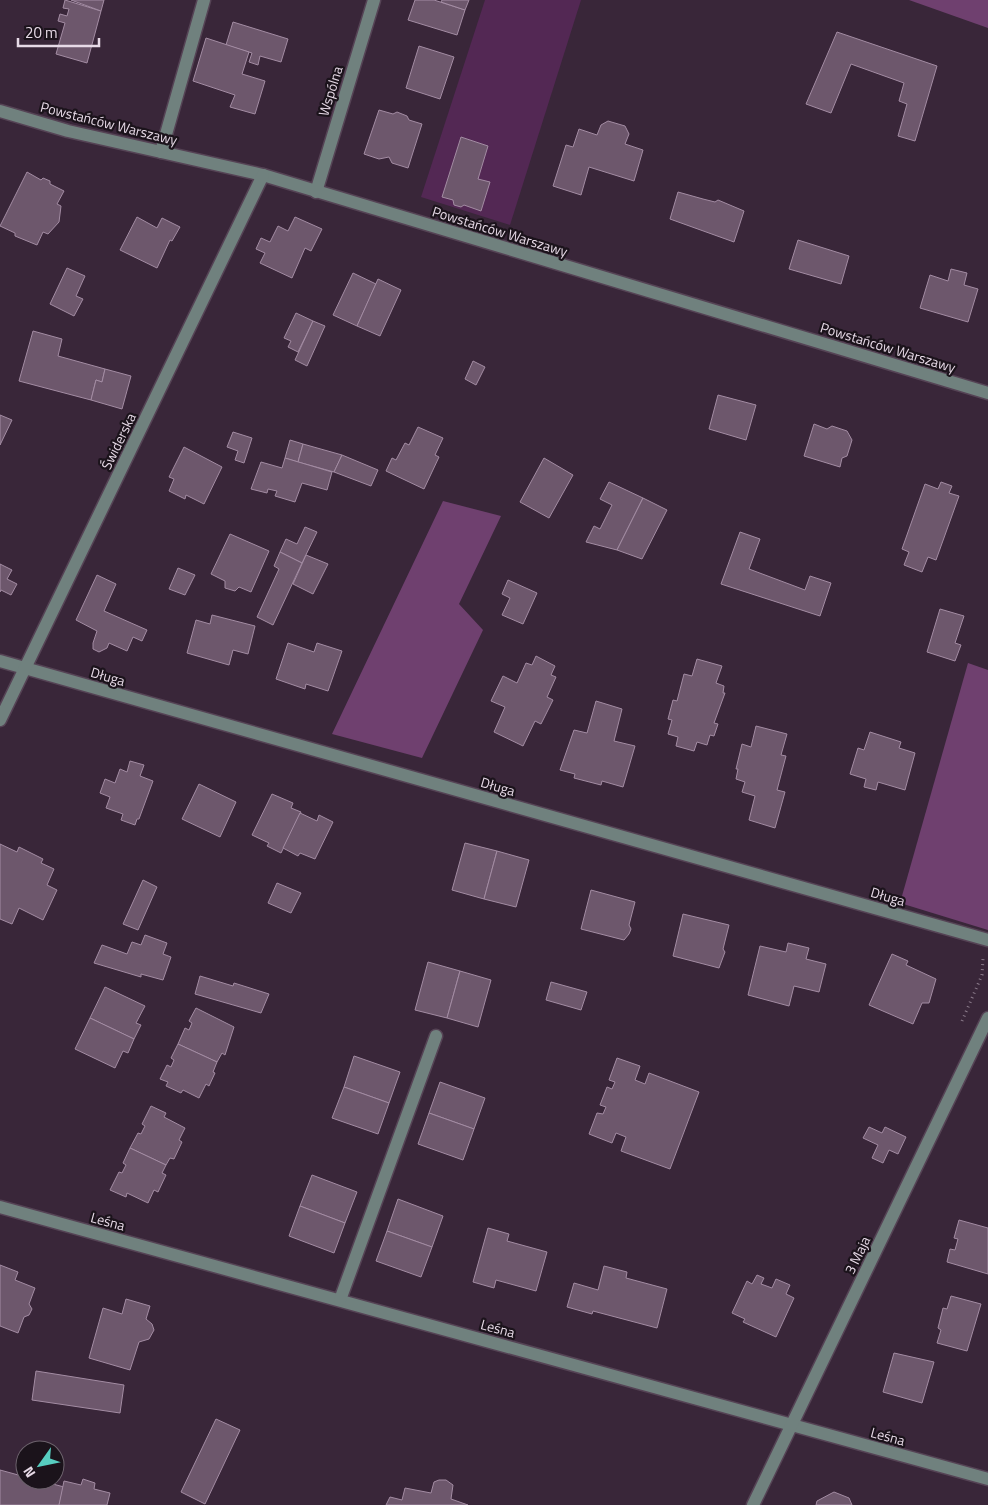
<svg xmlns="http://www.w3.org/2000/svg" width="988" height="1505" viewBox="0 0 988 1505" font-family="'Titillium Web',sans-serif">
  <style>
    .green { fill: #532854 }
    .forest { fill: #6f406f }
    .building { fill: #6d576c; stroke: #a38ca3 }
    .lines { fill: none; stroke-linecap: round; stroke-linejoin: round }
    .minor-casing { stroke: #554355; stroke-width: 15 }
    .path { stroke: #8b7b8b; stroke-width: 3; stroke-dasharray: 1 4; stroke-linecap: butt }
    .minor { stroke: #70817e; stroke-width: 12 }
    .labels { text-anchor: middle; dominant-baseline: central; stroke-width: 4.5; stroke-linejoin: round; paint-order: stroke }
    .street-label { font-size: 14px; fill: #e7dae7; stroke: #1b131b }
  </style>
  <rect width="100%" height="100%" fill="#392639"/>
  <path class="green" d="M485,0H581L510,225L421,197Z"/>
  <g class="forest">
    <path d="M909,0H988V28Z"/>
    <path d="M443,501L501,516L459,604L483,630L422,758L332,734Z"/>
    <path d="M968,663L988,670V930L900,903Z"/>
  </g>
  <g class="building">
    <path d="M65,0L101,11L87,63L56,54L65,23L58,21L60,14L67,16L69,9L63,8Z"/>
    <path d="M71,0H104L101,11Z"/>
    <path d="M415,0H434L465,10L457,35L408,20Z"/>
    <path d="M442,0H469L465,10L441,2Z"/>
    <path d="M233,22L288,39L281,62L260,56L258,65L249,62L252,53L226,45Z"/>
    <path d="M837,32L937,66L915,141L898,136L907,104L899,101L904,83L851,64L831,113L806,104Z"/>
    <path d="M206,38L249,52L242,74L265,81L255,114L230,107L235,95L193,81Z"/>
    <path d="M419,46L454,57L440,99L406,88Z"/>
    <path d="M379,110L393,114L397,112L407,116L409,120L422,124L408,168L392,163L389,157L379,159L364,154Z"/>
    <path d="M608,121L625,126L629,134L625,144L643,150L634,181L589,167L581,195L553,186L566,145L573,147L579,129L597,135L601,125Z"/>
    <path d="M461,137L488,146L478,179L490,182L481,211L464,205L461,207L454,205L453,200L442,197Z"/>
    <path d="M27,172L41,180L43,178L50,181V184L64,191L57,204L61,206L59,222L48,234L43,232L37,245L15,236V233L0,226Z"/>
    <path d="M678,192L703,199L715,202L718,200L744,211L734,242L670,219Z"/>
    <path d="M137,217L157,228L162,218L180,227L172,241L170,240L157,268L120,250Z"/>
    <path d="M295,217L322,229L311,251L305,248L292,278L260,263L265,253L256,249L261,238L270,242L278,226L288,231Z"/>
    <path d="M798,240L849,256L841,284L789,269Z"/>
    <path d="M67,268L85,276L76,296L83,299L74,316L50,304Z"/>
    <path d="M951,269L967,273L964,285L978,289L968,322L920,308L930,275L948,281Z"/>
    <path d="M353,273L376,284L357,326L333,315Z"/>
    <path d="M378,279L401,290L380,336L357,326Z"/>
    <path d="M296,313L313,321L298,352L288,347L291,341L284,338Z"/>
    <path d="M313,321L325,326L307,366L295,360Z"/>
    <path d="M33,331L62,339L58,356L105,369L102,382L96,380L91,400L19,381Z"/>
    <path d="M473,361L485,367L476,385L465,379Z"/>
    <path d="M105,369L131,376L122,409L91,400L96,380L102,382Z"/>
    <path d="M718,395L756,405L746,440L709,429Z"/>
    <path d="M0,415L12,420L0,445Z"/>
    <path d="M814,424L827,429L832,426L847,431L852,440L847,456L842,458L840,467L804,456Z"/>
    <path d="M418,427L443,438L435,455L439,457L424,489L386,471L392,458L396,460L405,443L409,445Z"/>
    <path d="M233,432L252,438L244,463L235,460L238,451L227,447Z"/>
    <path d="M290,440L303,444L298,462L285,458Z"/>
    <path d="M303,444L342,455L334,472L298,462Z"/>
    <path d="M184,447L222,467L204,504L186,495L185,499L169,491L174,479L169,477Z"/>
    <path d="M342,455L378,470L371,486L334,472Z"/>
    <path d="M285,458L332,472L327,490L302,483L295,502L275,496L277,491L268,489L267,493L251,489L261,462L282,468Z"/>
    <path d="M544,458L573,475L549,518L520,502Z"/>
    <path d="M609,482L643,498L617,550L586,542L594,526L600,529L612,505L600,499Z"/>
    <path d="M941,482L952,486L949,493L959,496L936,560L928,557L922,572L904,565L909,552L902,549L925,484L938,489Z"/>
    <path d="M643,498L667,510L642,559L617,550Z"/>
    <path d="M305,527L317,532L302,563L280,552L286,539L297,544Z"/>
    <path d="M740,532L760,539L749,569L805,590L810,576L831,583L820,616L721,584Z"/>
    <path d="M230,534L269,551L251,592L239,587L235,591L225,588V581L211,574Z"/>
    <path d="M280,552L302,563L273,625L257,617L279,569L274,566Z"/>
    <path d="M306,555L328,564L313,594L293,584Z"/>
    <path d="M0,564L12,570L7,579L17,584L11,595L1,590L0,592Z"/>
    <path d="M178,568L195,575L185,595L169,589Z"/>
    <path d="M97,575L116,584L104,611L147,630L142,641L133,637L127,651L109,643L107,648L99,652L93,649V643L97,631L76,620Z"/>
    <path d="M508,580L537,593L523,624L502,615L510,598L502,594Z"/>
    <path d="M940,609L964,616L955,643L961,645L955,661L927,652Z"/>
    <path d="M212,615L255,626L248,654L233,650L229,665L187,653L196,620L210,624Z"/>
    <path d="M288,643L314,652L317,643L342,651L328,691L306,684L305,689L276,679Z"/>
    <path d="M536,656L555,666L551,675L556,677L547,697L553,700L541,724L535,721L523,746L494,732L505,707L491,701L503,676L517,683L526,663L532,665Z"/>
    <path d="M697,659L722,666L716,683L724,686L723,693H725L714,723L718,724L714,736L710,735L707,745L697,742L694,751L676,746L678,737L668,734L672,720L668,719L673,700L677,701L684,674L692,676Z"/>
    <path d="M596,701L622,709L614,741L635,746L623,787L602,781L601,785L574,778L575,774L560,770L574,730L587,733Z"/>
    <path d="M756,726L787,734L781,755L786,756L777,790L785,792L775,828L749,820L755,796L742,792L745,782L736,779L738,769H736L742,744L751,747Z"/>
    <path d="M870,732L901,742L899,748L915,753L905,790L878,782L876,790L864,787L866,779L850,774L858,748L864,750Z"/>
    <path d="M130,761L144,765L140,776L153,781L139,819H137L135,825L121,820L123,814L106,808L110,797L100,793L105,779L115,783L120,769L127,772Z"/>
    <path d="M199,784L236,802L220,837L182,819Z"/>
    <path d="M272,794L293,803L291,808L301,812L281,853L267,846L269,843L252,835Z"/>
    <path d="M300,813L317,821L319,815L333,822L315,859L300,853L298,856L283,848Z"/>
    <path d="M465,843L497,851L484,899L452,890Z"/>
    <path d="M0,844L17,852L19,847L43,859L41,863L54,869L47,885L57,890L43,920L19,908L12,924L0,919Z"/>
    <path d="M497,851L529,860L516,907L484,899Z"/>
    <path d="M143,880L157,887L138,930L123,924Z"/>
    <path d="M277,883L301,893L291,913L268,903Z"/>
    <path d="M591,890L635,902L629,925L631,929L629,934L624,940L581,929Z"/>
    <path d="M683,914L729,925L723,949L725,952L719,968L673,956Z"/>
    <path d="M145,935L167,943L163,954L171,957L163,980L141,974V977L94,963L102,945L127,954L132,942L141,945Z"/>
    <path d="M788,943L809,948L806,959L826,964L819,992L794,986L789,1006L748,995L760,946L786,952Z"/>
    <path d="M892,954L908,961L906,965L936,979L929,1003H922L913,1024L869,1005Z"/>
    <path d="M428,962L460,971L447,1018L415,1010Z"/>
    <path d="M460,971L491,980L478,1027L447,1018Z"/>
    <path d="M200,976L233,986L234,983L269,994L261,1013L195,994Z"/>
    <path d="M551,982L587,992L581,1010L546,1000Z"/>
    <path d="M105,987L145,1006L136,1023L141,1025L134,1039L90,1018Z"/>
    <path d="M196,1008L234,1027L225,1055L222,1053L217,1062L178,1044L185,1028L189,1030L192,1023L189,1021Z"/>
    <path d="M90,1018L134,1039L128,1053L123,1051L115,1068L75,1049Z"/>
    <path d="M178,1044L217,1062L213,1072L215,1073L209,1086L206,1084L199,1098L183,1090L181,1093L166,1086L168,1082L160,1079L167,1065L171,1067L174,1060L171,1058Z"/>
    <path d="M354,1056L400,1072L389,1103L344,1087Z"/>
    <path d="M617,1058L640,1066L635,1080L645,1084L649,1073L699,1092L670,1169L621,1151L626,1137L616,1133L612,1143L589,1134L597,1113L603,1114L606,1107L600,1105L607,1087L612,1089L615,1082L609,1080Z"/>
    <path d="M440,1082L485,1098L474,1129L429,1113Z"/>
    <path d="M344,1087L389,1103L378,1134L332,1118Z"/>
    <path d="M151,1106L166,1113L164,1117L185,1128L179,1140L182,1142L174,1159L170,1158L166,1165L130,1148L138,1133L141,1134L145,1126L142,1124Z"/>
    <path d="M429,1113L474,1129L463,1160L418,1144Z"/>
    <path d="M869,1127L882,1133L885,1127L906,1137L898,1154L889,1150L883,1163L872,1158L878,1145L863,1138Z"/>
    <path d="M130,1148L166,1165L162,1173L166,1175L158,1192L154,1190L148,1203L127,1193L126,1197L110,1190L119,1172L122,1173L126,1165L123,1163Z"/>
    <path d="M312,1175L357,1192L345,1223L300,1206Z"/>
    <path d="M398,1199L443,1216L432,1247L387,1231Z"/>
    <path d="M300,1206L345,1223L334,1253L289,1236Z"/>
    <path d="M959,1220L988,1228V1274L947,1262L950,1249L955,1250L958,1239L954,1238Z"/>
    <path d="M488,1228L509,1234L507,1241L547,1252L536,1291L496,1280L494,1288L473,1282Z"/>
    <path d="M387,1231L432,1247L421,1277L376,1261Z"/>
    <path d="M0,1265L18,1272L15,1280L35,1288L29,1304L32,1309L29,1315L24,1317L18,1333L0,1326Z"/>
    <path d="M604,1266L627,1272L626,1278L667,1289L657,1328L593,1311L592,1314L567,1307L574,1283L598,1290Z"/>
    <path d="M757,1275L764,1278L761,1284L772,1288L776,1279L790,1285L786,1294L794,1298L776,1337L743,1322L745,1319L732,1313L747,1281L752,1284Z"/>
    <path d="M951,1296L981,1304L967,1351L937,1343L941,1330L938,1328L943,1308L947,1309Z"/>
    <path d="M126,1299L150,1306L146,1319L152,1324L154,1330L149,1339L139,1342L130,1370L89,1358L103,1308L122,1314Z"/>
    <path d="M894,1353L934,1362L922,1403L883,1392Z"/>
    <path d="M36,1371L124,1385L120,1413L32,1400Z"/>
    <path d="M216,1419L240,1430L205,1504L181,1492Z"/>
    <path d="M0,1470L22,1476L25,1470V1480H38L64,1487L59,1505H0Z"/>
    <path d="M83,1479L95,1483L94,1489L110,1493L107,1505H59L64,1481L81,1485Z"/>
    <path d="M439,1480H446L453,1485L451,1499L468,1505H386L390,1497L402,1500L405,1488L431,1493L434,1482Z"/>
    <path d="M834,1492L849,1498L852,1505H816L817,1501Z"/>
  </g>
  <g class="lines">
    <defs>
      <g id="minor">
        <path d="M0,111L68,131L263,175L988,393"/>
        <path d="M161,152L204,0"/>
        <path d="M316,192L374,0"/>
        <path d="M0,661L988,940"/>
        <path d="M0,720L263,175"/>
        <path d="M0,1207L988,1479"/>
        <path d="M340,1300L436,1036"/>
        <path d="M753,1505L988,1018"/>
      </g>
    </defs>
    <use href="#minor" class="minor-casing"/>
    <path class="path" d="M962,1021L982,975L983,959"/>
    <use href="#minor" class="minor"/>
  </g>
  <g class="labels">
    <g class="street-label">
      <text transform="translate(330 91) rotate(-73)">Wspólna</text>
      <text transform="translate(109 123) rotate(14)">Powstańców Warszawy</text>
      <text transform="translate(500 231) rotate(17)">Powstańców Warszawy</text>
      <text transform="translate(888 347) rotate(17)">Powstańców Warszawy</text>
      <text transform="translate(118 441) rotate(-64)">Świderska</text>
      <text transform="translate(108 676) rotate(16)">Długa</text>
      <text transform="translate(498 786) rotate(16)">Długa</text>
      <text transform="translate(888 896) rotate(16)">Długa</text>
      <text transform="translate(108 1221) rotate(15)">Leśna</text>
      <text transform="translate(857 1255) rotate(-64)">3 Maja</text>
      <text transform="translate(498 1328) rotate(15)">Leśna</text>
      <text transform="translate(888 1436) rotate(15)">Leśna</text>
    </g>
  </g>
  <g transform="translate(40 1465) rotate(237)"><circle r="24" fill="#1b131b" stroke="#6d636d"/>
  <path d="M0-4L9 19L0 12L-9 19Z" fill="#57cec1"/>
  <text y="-8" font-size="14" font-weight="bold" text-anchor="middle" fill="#e7dae7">N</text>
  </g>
  <path d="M18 38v8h81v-8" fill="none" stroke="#e7dae7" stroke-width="2.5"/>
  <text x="25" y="38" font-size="15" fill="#e7dae7" stroke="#1b131b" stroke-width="4" paint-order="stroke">20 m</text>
</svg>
